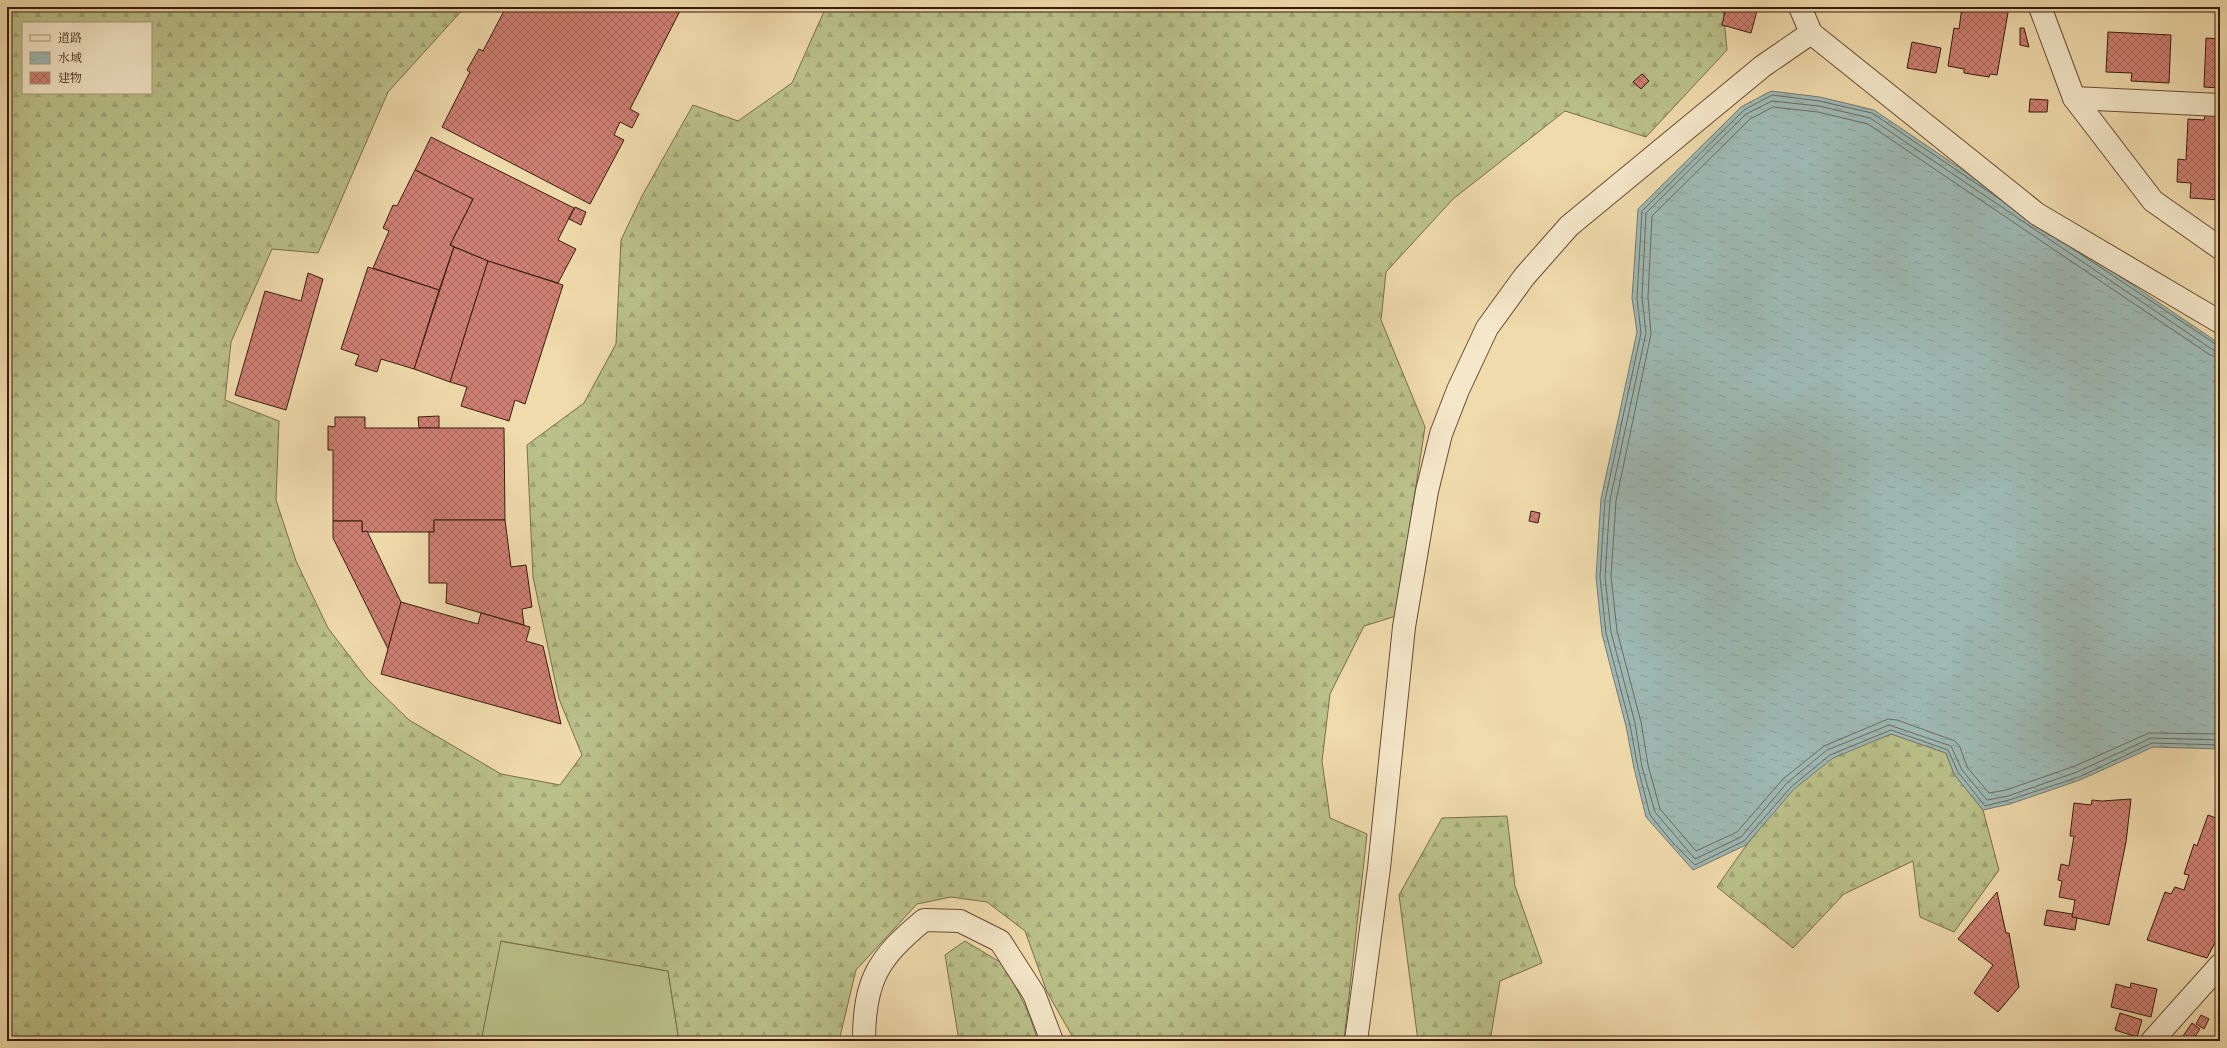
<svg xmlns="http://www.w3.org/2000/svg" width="2227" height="1048" viewBox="0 0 2227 1048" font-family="'Libre Caslon Text','Noto Serif JP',serif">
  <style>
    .grass { fill: #bac089; stroke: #7a6e4a }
    .forest { fill: url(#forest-firs); stroke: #7a6e4a; fill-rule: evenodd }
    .water { fill: url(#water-ripples); stroke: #767a71 }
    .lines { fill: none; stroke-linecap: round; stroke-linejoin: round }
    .shore { stroke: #6c6a60; stroke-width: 1 }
    .building { fill: url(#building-cross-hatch); stroke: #391c0c }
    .street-casing { stroke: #674c34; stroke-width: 24 }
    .street { stroke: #f5e8ca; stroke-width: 22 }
  </style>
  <defs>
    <pattern id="forest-firs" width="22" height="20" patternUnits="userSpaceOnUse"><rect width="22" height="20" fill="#bac089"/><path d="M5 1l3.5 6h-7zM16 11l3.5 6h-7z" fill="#a1a475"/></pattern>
    <pattern id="water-ripples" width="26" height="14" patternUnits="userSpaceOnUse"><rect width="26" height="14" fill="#9eb9b4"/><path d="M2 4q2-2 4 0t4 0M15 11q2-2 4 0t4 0" fill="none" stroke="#899e9a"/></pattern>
    <pattern id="building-cross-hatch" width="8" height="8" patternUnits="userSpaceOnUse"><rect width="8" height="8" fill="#cf8074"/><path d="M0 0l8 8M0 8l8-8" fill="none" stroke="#a9685e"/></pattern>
  </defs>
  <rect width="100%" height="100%" fill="#f0dbad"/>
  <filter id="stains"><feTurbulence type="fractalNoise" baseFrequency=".005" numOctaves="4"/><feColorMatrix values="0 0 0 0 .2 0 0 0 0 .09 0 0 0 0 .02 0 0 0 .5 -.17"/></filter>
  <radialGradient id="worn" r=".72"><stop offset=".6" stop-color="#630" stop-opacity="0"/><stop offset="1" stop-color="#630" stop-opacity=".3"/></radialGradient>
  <path class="grass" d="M500,941L668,971L679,1041H481Z"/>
  <g class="forest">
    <path d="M7,7H465L388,92L318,253L272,249L231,342L225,400L279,421L276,500L296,561L328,628L367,679L409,720L501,774L560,785L582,755L559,699L533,577L527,445L584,403L616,344L621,240L642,196L693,105L738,121L792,83L826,7H1723L1727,50L1646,137L1565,111L1453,199L1386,272L1381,320L1425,427L1396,616L1364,626L1330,694L1322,761L1330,818L1367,834L1344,1041H1075L1047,992L1025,931L987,902L951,897L917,904L856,970L839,1041H679L668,971L501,941L481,1041H7ZM23,23H151V93H23Z"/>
    <path d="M1892,734L1946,753L1954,774L1983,810L1999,870L1954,932L1920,917L1913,861L1844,894L1793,948L1717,887C1749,841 1784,789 1832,758C1849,747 1873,741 1892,734Z"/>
    <path d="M1507,816L1515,886L1542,963L1500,981L1490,1041H1418L1399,895L1442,818Z"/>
    <path d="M965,941L1005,965L1029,1014L1038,1041H959L945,955Z"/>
  </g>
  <path class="water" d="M1771,91L1820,97L1874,110L2220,344V749L2153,747L2080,780L2010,804L1983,810L1954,774L1946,753L1891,734L1833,758L1794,789L1746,845L1693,870L1646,817L1634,768L1626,726L1602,634L1596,577L1601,499L1637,332L1632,298L1638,209L1741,107Z"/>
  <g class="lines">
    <g class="shore">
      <path d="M2001,200L1872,113L1819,101L1772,95L1744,110L1642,211L1637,298L1641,333L1605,500L1600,577L1606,633L1630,725L1638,768L1650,815L1673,843L1695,865L1744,841L1791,787L1830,755L1891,730L1948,750L1958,772L1985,806L2009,800L2079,777L2152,743L2220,745"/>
      <path d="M2073,249L2220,347"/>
      <path d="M2220,352L2213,350L1870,118L1819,106L1772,101L1746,114L1646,213L1642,297L1646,333L1610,500L1605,577L1611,632L1635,723L1642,767L1655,812L1695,859L1741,837L1787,783L1827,750L1889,725L1951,746L1962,770L1987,800L2008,796L2077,772L2151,738L2220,740"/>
      <path d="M2220,358L2210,355L1868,124L1818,112L1773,107L1750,119L1652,216L1648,297L1651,334L1616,501L1611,576L1617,631L1641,722L1648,765L1660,809L1696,851L1737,832L1783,779L1824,746L1888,719L1897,720L1955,741L1960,747L1967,767L1989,793L2006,790L2075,766L2149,733L2220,734"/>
    </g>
  </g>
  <g class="building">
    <path d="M506,7H682L630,109L639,114L632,128L620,122L614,135L624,140L590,204L442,127L470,72L467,70L479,49L483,51Z"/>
    <path d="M1726,7H1758L1751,33L1722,25Z"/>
    <path d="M1962,7H2009L1997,75L1990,74L1989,77L1964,73V69L1948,66L1954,28L1959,29Z"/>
    <path d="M2020,28H2024L2029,47L2020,45Z"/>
    <path d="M2108,32L2171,35L2169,83L2131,81L2132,73L2106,72Z"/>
    <path d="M2206,38L2220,39V88L2204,87Z"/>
    <path d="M1912,42L1941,48L1936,73L1907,68Z"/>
    <path d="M1642,74L1649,81L1641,89L1633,82Z"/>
    <path d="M2030,99L2048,100L2047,112H2029Z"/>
    <path d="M2205,115L2220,116V200L2190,198L2191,183L2177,182L2178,159L2186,160L2188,119L2204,120Z"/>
    <path d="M431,137L574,208L558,240L576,249L558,283L488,261L450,245L473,199L415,170Z"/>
    <path d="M415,170L473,199L450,245L454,247L439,290L373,268L389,231L383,228L393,205L397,206Z"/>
    <path d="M575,207L586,212L581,225L569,219Z"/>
    <path d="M454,247L488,261L450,382L414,369Z"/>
    <path d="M488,261L563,285L525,404L515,400L509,421L461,406L467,387L450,382Z"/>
    <path d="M368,267L439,290L414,369L381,359L377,372L355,365L359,355L341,349Z"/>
    <path d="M308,273L323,279L286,410L235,395L265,291L301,301Z"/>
    <path d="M439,416V428H419L418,417Z"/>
    <path d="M335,417H365V428H504L505,520H434V532H362V521H333V450H328V426L335,427Z"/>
    <path d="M1531,511L1540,513L1538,523L1529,521Z"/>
    <path d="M434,520H505L511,567L526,565L532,607L522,609L524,625L446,603L447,583H429V532H434Z"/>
    <path d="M333,521H362V532L367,531L401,602L388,649L333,538Z"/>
    <path d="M401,602L478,624L481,613L530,627L526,641L543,646L561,724L381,674Z"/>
    <path d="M2131,799L2126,842L2109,925L2072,917L2075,900L2059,897L2062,881L2058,880L2061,864L2069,866L2074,836H2070L2074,803L2091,805L2092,800L2102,801Z"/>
    <path d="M2220,805V933L2207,958L2147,940L2165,892L2171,894L2175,887L2184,890L2189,875L2184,874L2194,844L2197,846L2208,815L2216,818Z"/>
    <path d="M1997,892L2006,933H2009L2019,987L1998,1012L1974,993L1993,965L1958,939Z"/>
    <path d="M2047,910L2072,914V917L2077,918L2075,930L2044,925Z"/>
    <path d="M2131,983L2157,989L2151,1017L2111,1007L2116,984L2130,988Z"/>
    <path d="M2120,1013L2142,1020L2137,1037L2115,1030Z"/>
    <path d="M2201,1015L2209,1019L2204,1029L2196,1024Z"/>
    <path d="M2192,1023L2200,1029L2192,1041H2184L2181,1039Z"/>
  </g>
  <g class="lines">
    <defs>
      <g id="street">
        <path d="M1800,7L1811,33L2037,214L2220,322"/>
        <path d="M2040,7L2074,98L2153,201L2220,248"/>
        <path d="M2074,98L2220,105"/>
        <path d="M864,1041C864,980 878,958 924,920L960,921L1000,941L1034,994L1052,1041"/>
        <path d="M1356,1041L1379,868L1404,627L1427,491L1441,434L1458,390L1487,328L1524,277L1569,226L1763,66L1811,33"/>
        <path d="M2152,1041L2220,965"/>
      </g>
    </defs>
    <use href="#street" class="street-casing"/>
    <use href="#street" class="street"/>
  </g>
  <rect width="2227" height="1048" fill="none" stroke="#f0dbad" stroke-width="24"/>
  <rect x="8" y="8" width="2211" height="1032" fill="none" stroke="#391c0c" stroke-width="2"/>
  <rect x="12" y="12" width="2203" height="1024" fill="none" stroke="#391c0c"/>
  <rect x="22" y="22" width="130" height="72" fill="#f5e8ca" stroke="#aa967e"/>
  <rect x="30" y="35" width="20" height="6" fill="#f5e8ca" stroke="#aa967e"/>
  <text x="58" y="42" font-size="12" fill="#391c0c">道路</text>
  <rect x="30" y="52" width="20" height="12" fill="url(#water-ripples)" stroke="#aa967e"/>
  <text x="58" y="62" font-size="12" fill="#391c0c">水域</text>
  <rect x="30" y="72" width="20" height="12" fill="url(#building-cross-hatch)" stroke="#aa967e"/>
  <text x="58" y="82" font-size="12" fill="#391c0c">建物</text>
  <rect width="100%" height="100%" filter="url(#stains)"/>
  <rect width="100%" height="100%" fill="url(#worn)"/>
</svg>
